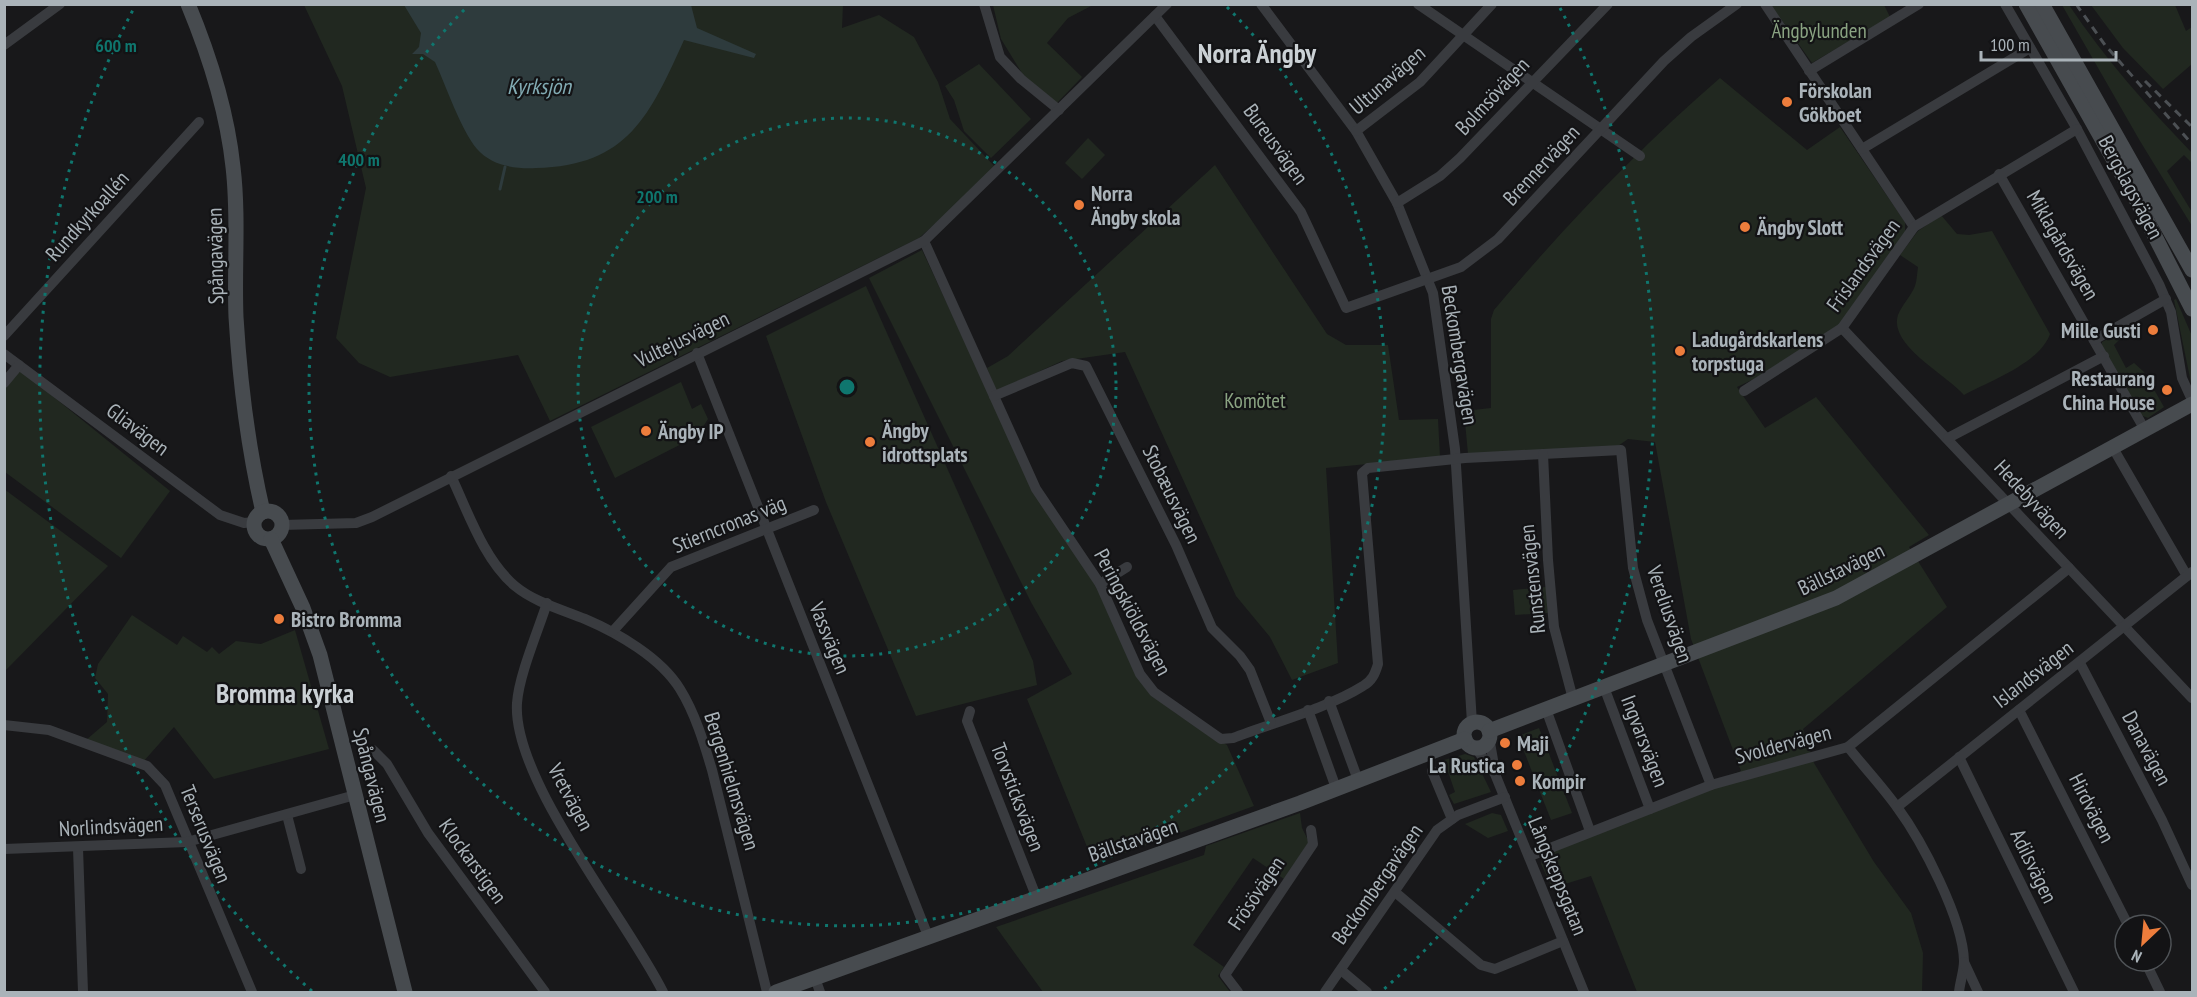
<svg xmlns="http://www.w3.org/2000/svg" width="2197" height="997" viewBox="0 0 2197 997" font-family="'PT Sans Narrow',sans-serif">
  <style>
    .green { fill: #212820 }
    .water { fill: #2e3b3d }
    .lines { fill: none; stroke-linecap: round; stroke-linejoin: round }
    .stream { stroke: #2e3b3d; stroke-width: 3 }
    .street { stroke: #393b3f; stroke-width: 10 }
    .secondary { stroke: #474b4f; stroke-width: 15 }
    .rail { stroke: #4c5054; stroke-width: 3; stroke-dasharray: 8 6; stroke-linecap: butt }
    .ring { fill: none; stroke: #0f766e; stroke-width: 3; stroke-dasharray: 3 6 }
    .poi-dot { fill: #ed7d3c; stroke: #131315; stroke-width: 2 }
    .labels { text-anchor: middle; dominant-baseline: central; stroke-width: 4.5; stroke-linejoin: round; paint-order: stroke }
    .park-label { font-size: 21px; fill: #8aa382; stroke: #131315 }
    .street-label { font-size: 21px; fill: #aab3b9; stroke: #131315 }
    .poi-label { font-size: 21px; font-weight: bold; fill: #aab3b9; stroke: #131315; text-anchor: start }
    .water-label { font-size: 22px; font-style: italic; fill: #82abb3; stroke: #131315 }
    .district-label { font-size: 27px; font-weight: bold; fill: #cbd1d5; stroke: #131315 }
    .centre { fill: #0f766e; stroke: #131315; stroke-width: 3 }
    .ring-label { font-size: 18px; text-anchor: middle; font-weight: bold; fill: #0f766e; stroke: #131315; stroke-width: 4.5; stroke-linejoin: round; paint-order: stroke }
  </style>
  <rect width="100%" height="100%" fill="#18181a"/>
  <g class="green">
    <path d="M304,5H843L842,28L879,15L914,37L938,82L950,119L997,169L919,238L550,421L518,355L390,377L359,363L336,338L366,188L342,86Z"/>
    <path d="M993,5H1093L1068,18L1047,43L1082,77L1057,103L1025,78L1001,39Z"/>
    <path d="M1771,5H1884L1890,17L1812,63Z"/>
    <path d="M2062,5H2069C2105,59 2147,106 2192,153V163L2184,155L2167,171L2192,212V226L2140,141Z"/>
    <path d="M2091,5H2175L2186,31L2192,27V64L2163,89L2123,48Z"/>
    <path d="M979,64L1031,119L991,158L964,131L954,100L945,86Z"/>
    <path d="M1720,78L1807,150L1840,127L1905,222V232L1839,326L1754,379L1737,387L1765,428L1816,397L1929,535L1909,547L1947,607L1803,729L1814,763L1874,862L1911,913L1923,953L1922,992H1637L1591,876L1552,888L1541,864L1542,856L1741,771L1691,639L1655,442L1628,439L1618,446L1468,454L1464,411L1491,408V319L1494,310C1564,227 1638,149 1720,78Z"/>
    <path d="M1088,138L1105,155L1082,179L1065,163Z"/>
    <path d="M1215,165L1327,334L1346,345H1388L1399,420L1438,419L1440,457L1326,468L1338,663L1292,680L1270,637L1236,596L1125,352L1062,361L996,391L987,368L1008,356Z"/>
    <path d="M1941,215L1957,234L1969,235L1992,231L2050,334C2040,363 1990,381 1964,395C1947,375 1888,345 1898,315C1902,305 1911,296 1915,286C1917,280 1917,273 1918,267L1900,255L1918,231Z"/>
    <path d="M922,250L1038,499L1096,583L1128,658L1174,712L1227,745L1254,806L1094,864L1027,699L1072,674L1032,604L869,278Z"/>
    <path d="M866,286L1033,661L1037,685L916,716L826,502L766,336Z"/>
    <path d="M2176,299L2192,336L2191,383L2174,300Z"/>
    <path d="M2118,334L2121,338L2114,345L2126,368L2134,363L2144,372L2164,407L2148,418L2140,415L2102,346V342Z"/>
    <path d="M19,369L170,491L121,558L5,472L4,389Z"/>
    <path d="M681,382L692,409L701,404L708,419L697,436L615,478L591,427Z"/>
    <path d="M4,489L108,566L5,671H4Z"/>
    <path d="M1546,587L1548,613L1515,615L1513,590Z"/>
    <path d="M132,615L177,645L183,636L207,652L212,647L219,654L236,641L261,644L295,630L329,749L214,779L174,727L143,762L86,740L107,722L108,694L95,678L98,664Z"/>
    <path d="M1539,728L1572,813L1551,820L1518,736Z"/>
    <path d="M1465,754L1474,757L1491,792L1454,804L1449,795L1455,792L1444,760Z"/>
    <path d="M1300,813L1302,828L1309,842L1284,879L1253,858L1193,945L1224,967L1218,976L1230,992H1043L996,927L1204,855L1206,846Z"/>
    <path d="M1492,813L1501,815L1508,831L1488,838L1465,824Z"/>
  </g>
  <path class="water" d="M404,5H691L697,28L756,54L754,58L684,40C650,115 628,166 536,168C515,169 492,166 477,149C461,130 446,86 435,62L423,54H412L419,47L421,33Z"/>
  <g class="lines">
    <path class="stream" d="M500,189L505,167"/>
    <g class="street">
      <path d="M984,4L1000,57L1021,79L1059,110"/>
      <path d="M1261,4L1356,131L1397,203L1433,293L1455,449L1472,723"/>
      <path d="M1418,4L1640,156"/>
      <path d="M1765,4L1914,227"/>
      <path d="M2005,4L2077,129L2159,284L2171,312L2182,378L2192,400"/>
      <path d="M1155,16L1301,212L1346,308L1461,267L1498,239L1664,61L1691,37L1737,4"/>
      <path d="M4,45L60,4"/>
      <path d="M1809,71L1919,4"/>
      <path d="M1356,131L1420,82L1492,4"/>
      <path d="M1862,149L2030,48"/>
      <path d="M1999,174L2145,430"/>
      <path d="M1397,203L1440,176L1460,158L1608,4"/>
      <path d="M924,241L1036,489L1100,584L1140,674L1154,692L1221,739L1233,738C1272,723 1328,708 1363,686C1372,681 1375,674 1378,664L1362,473L1368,468L1465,458L1621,450L1633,568L1647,620L1711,785"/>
      <path d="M1842,328L2192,698"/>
      <path d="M4,336L199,122"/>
      <path d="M2094,340L2166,299"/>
      <path d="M697,353L928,936"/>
      <path d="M4,354L220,515L244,523L254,522"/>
      <path d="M4,383L19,365"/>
      <path d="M1744,391L1842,328L1914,227L2077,129"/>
      <path d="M994,396L1072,363L1086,366L1176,545L1212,628L1240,656L1250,670L1271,723"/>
      <path d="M1948,438L2104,356"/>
      <path d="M2113,448L2187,576"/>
      <path d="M1543,454L1548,560L1554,627L1573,699"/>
      <path d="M451,476C468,512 484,560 515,586C534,602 563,610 585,619C618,633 661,658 680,689C695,713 704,743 712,770L767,992"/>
      <path d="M282,525L356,523L372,517L924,241L1167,4"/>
      <path d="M1100,584L1127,567"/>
      <path d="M547,603C538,631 519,675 517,703C512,780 627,919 663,992"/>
      <path d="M613,631L671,567L814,510"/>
      <path d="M2080,663L2162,820L2192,885"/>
      <path d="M1604,687L1650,809"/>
      <path d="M1329,701L1358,780"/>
      <path d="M1546,709L1590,831"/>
      <path d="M1308,710L1336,788"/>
      <path d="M2019,710L2128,925"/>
      <path d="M970,711L967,721L1036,896"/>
      <path d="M4,725L49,730L147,766L165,785L252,992"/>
      <path d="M1489,737L1495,771"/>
      <path d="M1475,747L1495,774L1584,992"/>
      <path d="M1848,747C1864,767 1882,786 1897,807C1922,841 1963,919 1964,961C1964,971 1960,982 1959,992"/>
      <path d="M373,750L387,764L428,833L545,992"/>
      <path d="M1959,757L2074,992"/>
      <path d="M1432,771L1452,819"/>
      <path d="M1897,807L2192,572"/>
      <path d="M287,815L301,869"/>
      <path d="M78,848L83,992"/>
      <path d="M4,849L187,842L355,795"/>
      <path d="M1530,856L1711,785L1848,747L2069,568"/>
      <path d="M1395,892L1481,965L1495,969L1563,941"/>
      <path d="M2145,961L2160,992"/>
      <path d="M1964,962L1978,992"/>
      <path d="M1341,970L1367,992"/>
      <path d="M815,978L820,992"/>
      <path d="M1238,992L1225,975L1313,844L1311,830"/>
      <path d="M1325,992L1437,830L1458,815L1505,797"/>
    </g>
    <g class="secondary">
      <path d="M188,4C210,57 227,110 233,167C239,217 234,267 236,317C240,383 248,448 263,512"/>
      <path d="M2026,4L2138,203L2192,309"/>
      <path d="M2042,4L2192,270"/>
      <circle cx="268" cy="525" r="14"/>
      <path d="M271,539L303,608L320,655L405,992"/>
      <circle cx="1477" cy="735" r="13"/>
      <path d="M1489,731L1836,598L2192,404"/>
      <path d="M776,992L1300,803L1465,739"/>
    </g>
    <g class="rail">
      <path d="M2076,4L2105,45L2192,144"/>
      <path d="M2145,81L2192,127"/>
    </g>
  </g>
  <g class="ring">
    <circle cx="847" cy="387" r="269"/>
    <path d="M1227 7A538 538 0 1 1 467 7"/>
    <path d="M312 991A807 807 0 0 1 134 8M1560 8A807 807 0 0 1 1382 991"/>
  </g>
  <g class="poi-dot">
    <circle cx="1787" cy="102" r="6"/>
    <circle cx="1079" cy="205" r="6"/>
    <circle cx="1745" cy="227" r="6"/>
    <circle cx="2153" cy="330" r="6"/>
    <circle cx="1680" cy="351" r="6"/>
    <circle cx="2167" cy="390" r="6"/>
    <circle cx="646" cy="431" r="6"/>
    <circle cx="870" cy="442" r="6"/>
    <circle cx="279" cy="619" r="6"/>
    <circle cx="1505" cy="743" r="6"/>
    <circle cx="1517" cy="765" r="6"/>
    <circle cx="1520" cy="781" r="6"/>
  </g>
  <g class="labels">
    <g class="park-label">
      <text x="1819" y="30">Ängbylunden</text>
      <text x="1255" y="400">Komötet</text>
    </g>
    <g class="street-label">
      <text transform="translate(1387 80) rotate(-41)">Ultunavägen</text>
      <text transform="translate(1492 96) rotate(-47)">Bolmsövägen</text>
      <text transform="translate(1276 144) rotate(54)">Bureusvägen</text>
      <text transform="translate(1541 165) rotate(-47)">Brennervägen</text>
      <text transform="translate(2131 187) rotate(62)">Bergslagsvägen</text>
      <text transform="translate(87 216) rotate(-48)">Rundkyrkoallén</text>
      <text transform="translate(2063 245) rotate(60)">Miklagårdsvägen</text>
      <text transform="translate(215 256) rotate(-91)">Spångavägen</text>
      <text transform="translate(1863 265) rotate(-54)">Frislandsvägen</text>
      <text transform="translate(682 339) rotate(-26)">Vultejusvägen</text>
      <text transform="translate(1460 355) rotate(81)">Beckombergavägen</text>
      <text transform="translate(138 429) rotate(37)">Gliavägen</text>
      <text transform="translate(1172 494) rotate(64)">Stobæusvägen</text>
      <text transform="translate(2032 499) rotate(47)">Hedebyvägen</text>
      <text transform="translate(729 524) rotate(-22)">Stierncronas väg</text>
      <text transform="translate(1841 569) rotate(-26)">Bällstavägen</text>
      <text transform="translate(1532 579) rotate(-96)">Runstensvägen</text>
      <text transform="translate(1133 612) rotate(62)">Peringskiöldsvägen</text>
      <text transform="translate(1670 614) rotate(71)">Vereliusvägen</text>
      <text transform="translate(830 638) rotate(68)">Vassvägen</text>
      <text transform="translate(2033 674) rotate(-38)">Islandsvägen</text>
      <text transform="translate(1645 741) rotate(69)">Ingvarsvägen</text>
      <text transform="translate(1783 744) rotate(-15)">Svoldervägen</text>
      <text transform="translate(2147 748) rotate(62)">Danavägen</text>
      <text transform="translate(372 775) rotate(76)">Spångavägen</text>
      <text transform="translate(732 781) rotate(73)">Bergenhielmsvägen</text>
      <text transform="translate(571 797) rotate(62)">Vretvägen</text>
      <text transform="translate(1018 797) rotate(69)">Torvsticksvägen</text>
      <text transform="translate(2092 808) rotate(63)">Hirdvägen</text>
      <text transform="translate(111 826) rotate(-3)">Norlindsvägen</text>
      <text transform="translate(206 834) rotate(68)">Terserusvägen</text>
      <text transform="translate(1133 840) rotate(-19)">Bällstavägen</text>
      <text transform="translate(473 861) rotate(54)">Klockarstigen</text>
      <text transform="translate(2034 866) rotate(64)">Adilsvägen</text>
      <text transform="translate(1558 876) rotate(68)">Långskeppsgatan</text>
      <text transform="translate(1377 884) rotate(-55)">Beckombergavägen</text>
      <text transform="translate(1256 893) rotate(-56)">Frösövägen</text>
    </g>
    <g class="poi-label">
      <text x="1799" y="90">Förskolan<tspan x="1799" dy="24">Gökboet</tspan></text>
      <text x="1091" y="193">Norra<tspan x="1091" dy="24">Ängby skola</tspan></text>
      <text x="1757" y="227">Ängby Slott</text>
      <text x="2141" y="330" text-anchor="end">Mille Gusti</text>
      <text x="1692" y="339">Ladugårdskarlens<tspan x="1692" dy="24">torpstuga</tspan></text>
      <text x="2155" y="378" text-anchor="end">Restaurang<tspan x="2155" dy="24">China House</tspan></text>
      <text x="882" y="430">Ängby<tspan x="882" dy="24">idrottsplats</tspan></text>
      <text x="658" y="431">Ängby IP</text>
      <text x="291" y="619">Bistro Bromma</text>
      <text x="1517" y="743">Maji</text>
      <text x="1505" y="765" text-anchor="end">La Rustica</text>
      <text x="1532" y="781">Kompir</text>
    </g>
    <g class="water-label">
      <text x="539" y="86">Kyrksjön</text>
    </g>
    <g class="district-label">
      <text x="1257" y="53">Norra Ängby</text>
      <text x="285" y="693">Bromma kyrka</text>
    </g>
  </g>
  <circle cx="847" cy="387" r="9" class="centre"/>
  <g class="ring-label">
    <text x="116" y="52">600 m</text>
    <text x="359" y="166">400 m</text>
    <text x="657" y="203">200 m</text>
  </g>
  <rect width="2197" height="997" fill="none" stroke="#aab3b9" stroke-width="12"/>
  <g transform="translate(2143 943) rotate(206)"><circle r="28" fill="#131315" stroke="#4f5357" stroke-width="1.5"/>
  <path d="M0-4.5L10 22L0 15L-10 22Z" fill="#ed7d3c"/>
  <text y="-9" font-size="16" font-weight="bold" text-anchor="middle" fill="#aab3b9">N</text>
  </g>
  <path d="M1981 51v9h135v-9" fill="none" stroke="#aab3b9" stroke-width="3"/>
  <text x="1990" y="51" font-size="18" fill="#aab3b9" stroke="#131315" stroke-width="4.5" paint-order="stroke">100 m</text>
</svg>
